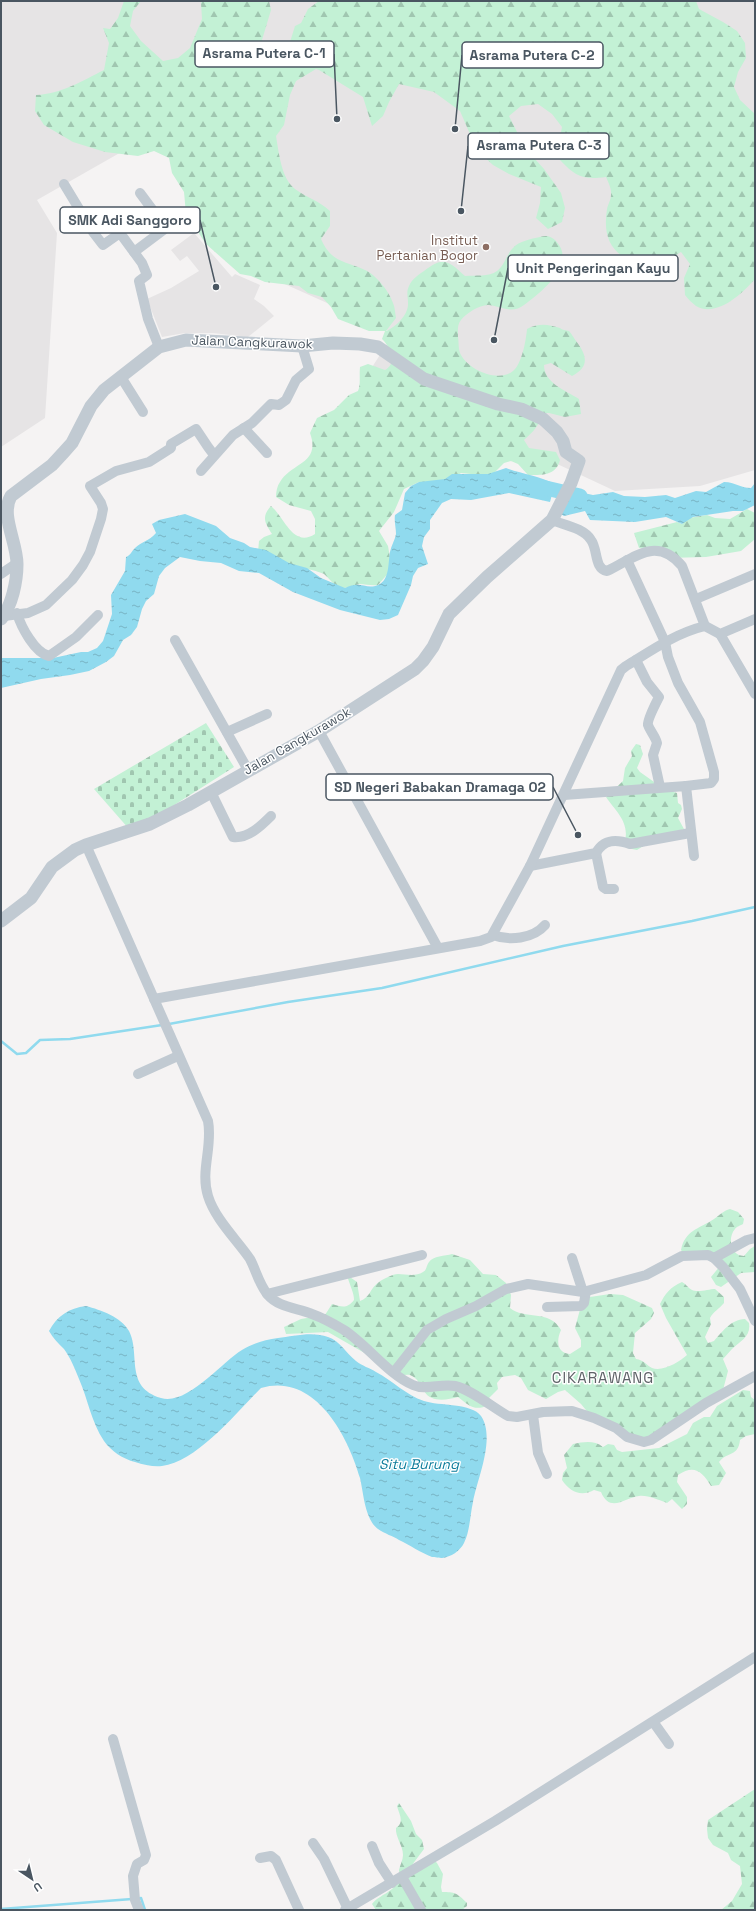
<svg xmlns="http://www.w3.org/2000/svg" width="756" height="1911" viewBox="0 0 756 1911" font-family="'Space Grotesk',sans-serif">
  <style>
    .education { fill: #e6e4e5 }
    .forest { fill: url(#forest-firs) }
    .cemetery { fill: url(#cemetery-stones) }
    .water { fill: url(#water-ripples) }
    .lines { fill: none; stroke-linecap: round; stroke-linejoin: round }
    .stream { stroke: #90daee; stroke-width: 2.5 }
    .river { stroke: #90daee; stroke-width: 15 }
    .minor { stroke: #c1cad2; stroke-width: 10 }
    .tertiary { stroke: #c1cad2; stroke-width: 13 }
    .education-dot { fill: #8d6e63; stroke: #fff; stroke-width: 1.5 }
    .labels { text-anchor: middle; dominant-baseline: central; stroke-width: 3; stroke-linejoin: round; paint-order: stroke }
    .education-label { font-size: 13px; fill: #785e54; stroke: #fff; text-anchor: end }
    .street-label { font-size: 13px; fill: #4a5661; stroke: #fff }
    .water-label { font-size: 14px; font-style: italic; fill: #0c7c9b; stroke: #fff }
    .quarter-label { font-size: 15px; letter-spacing: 1px; fill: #5f6368; stroke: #fff }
    .leader { fill: none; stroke: #4a5661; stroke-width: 1.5 }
    .callout-dot { fill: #4a5661; stroke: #fff; stroke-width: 1.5 }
    .callout { fill: #fff; stroke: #4a5661; stroke-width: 1.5 }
    .callout-label { font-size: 14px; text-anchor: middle; font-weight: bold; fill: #4a5661 }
  </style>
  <defs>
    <pattern id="forest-firs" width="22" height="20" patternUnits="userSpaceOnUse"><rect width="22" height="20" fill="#c3f1d5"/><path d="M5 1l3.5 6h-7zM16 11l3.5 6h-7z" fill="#a0c6b0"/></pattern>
    <pattern id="cemetery-stones" width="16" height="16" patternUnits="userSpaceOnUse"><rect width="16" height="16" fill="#c3f1d5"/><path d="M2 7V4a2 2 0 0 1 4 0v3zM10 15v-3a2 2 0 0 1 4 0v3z" fill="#a0c6b0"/></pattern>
    <pattern id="water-ripples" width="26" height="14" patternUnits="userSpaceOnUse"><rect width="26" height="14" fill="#90daee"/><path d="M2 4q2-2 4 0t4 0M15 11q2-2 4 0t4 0" fill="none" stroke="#78b4c4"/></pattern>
  </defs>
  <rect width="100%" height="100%" fill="#f5f3f3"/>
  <g class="education">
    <path d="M1,1H755V470L700,486L615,491L367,375L394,333L231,260L160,130L37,200L57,233L45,418L1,447Z"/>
    <path d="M194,233L232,277L235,274L260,285L254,299L264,306L274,316L248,337L213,333H185L162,337L147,299L171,288L199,271L187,256L180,261L171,250Z"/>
  </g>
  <g class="forest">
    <path d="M124,1H141L133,11L130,26L141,41L163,61L178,58L190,48L202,19L201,3L202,1H269L271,10L262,40L266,46L277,48L290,42L295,26L301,23L308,9L319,1H696L699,9L723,22L737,31L745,43L746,58L738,72L734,87L740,100L755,114V279C743,293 717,318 696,306C692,303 688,299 685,295L684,278L690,264L681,252C662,264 655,270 633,262C609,252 603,234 607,209C608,204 611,200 611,195C612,189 608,182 606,177C583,180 576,177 560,160L559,143L562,127L552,114L538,104L521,106L509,116L525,148L544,169L561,193L565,208L562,222L548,229L536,218L540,203L541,187L509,174L493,165L481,154L473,141L460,111L434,92L399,84L389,102L383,116L372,126L363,97L319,70L316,69L296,81L290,95L284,125L276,136C279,153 281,178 295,189C307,198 318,200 330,211V226L321,239C332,263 343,260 365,270C376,275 389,291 393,303C395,307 395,313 396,318L386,331C396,327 409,314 408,303C408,297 406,292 409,286C412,279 418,275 424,271C443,256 448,260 465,276C475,275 489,277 497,271C505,265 506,255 513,248C519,241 531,239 540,237C546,235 551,236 556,241C578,264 540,293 524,305C513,314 502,307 489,305C481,304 466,313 461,320C457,325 458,331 458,337C459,342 458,350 461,355C469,370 498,383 513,371C522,364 526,340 527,329C538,323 548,324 560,328C562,330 566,330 569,331C571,333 574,338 576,341C587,355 590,367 572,376L551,363L544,365C544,383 565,390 579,399L581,414L565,417L549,413H542C539,426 534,431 524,440L529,448L556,452L560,460C556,476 542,475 528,475L518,464L511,461L504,463L491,476L461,473L441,485L419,482L404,489L394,512L379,531L388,546L392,569L378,585C371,586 365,584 360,584C355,585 349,588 344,588C334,587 331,580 324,574C321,572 303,568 298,566L291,569L258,552L259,541L264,537L272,534C265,523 261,517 271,506C285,518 293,548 315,534V519L311,511L289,505L276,497C276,492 277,486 280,482C292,462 321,464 310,433L317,418L334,410L349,395L358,391C361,383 359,376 360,367L368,364L385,370C398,362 391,348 382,339L385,331H369L338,319L331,307L322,297L308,293L299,286L265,282L251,276L240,274L206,244L186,214L184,192L172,173L169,158L154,151L138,156L105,152L73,142L44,125L35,111L36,95C61,94 82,81 104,70L109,43L103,28L110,29L118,18Z"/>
    <path d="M747,509L755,513V539L741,551L706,557L667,558L658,550L639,548L634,533L677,522L682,524L689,518L707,515L715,518L730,519Z"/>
    <path d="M636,744L640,745L643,754L637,768L640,772L664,789L677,793L678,803L681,805L682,809L678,818L684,829L645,845L637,850L627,848L624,845C631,823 617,813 606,797L623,781L625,768L632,756L631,751Z"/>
    <path d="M730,1209L738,1212L744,1219L743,1224C741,1225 736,1227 735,1229C727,1238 731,1256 744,1256L750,1249L755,1246V1272L741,1273L721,1287L716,1285L711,1277L720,1266L718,1258H687L681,1250C685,1230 699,1229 714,1219C720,1215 723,1211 730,1209Z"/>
    <path d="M452,1254L470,1260L483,1274L496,1275L506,1283L511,1295L510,1308C524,1320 550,1309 561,1330C556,1341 557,1353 570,1354L581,1347V1340L575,1328L582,1302L583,1292L590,1297L610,1294L623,1295L652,1308L654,1313L651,1319L635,1333L633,1353L636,1359C644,1360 646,1365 652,1368C663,1372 679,1362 687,1355L666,1318L660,1304C665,1294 670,1287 682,1282C686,1284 688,1288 692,1290C698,1293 709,1289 715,1289L724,1297V1303C719,1309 714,1311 710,1318L711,1324L705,1337L708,1343L714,1341C723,1331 730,1320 745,1319L749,1323C751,1337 741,1340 732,1349C729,1352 726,1356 723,1359L728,1371L723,1390L646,1438H639L590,1415L581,1404L565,1390L558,1392L546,1399L528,1390L521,1378L515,1375L502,1377L497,1383L498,1389L489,1398L488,1405C475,1412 468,1405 458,1397C447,1400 431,1403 424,1391C419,1384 419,1379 410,1375C406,1374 399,1376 395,1377L368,1355L328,1332L286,1334L284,1327L301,1319L325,1315L332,1304C342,1307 347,1309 354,1300C354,1292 349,1284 347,1275L357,1282L360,1301C370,1298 370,1288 379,1282C383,1279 393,1274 398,1274C406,1274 415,1277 423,1272C427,1270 426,1266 429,1262C433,1256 445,1256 452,1254Z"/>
    <path d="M743,1390L750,1391L751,1397L755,1400V1434L746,1436L740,1440C738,1457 728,1451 719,1462L726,1473L719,1485L711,1486C702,1471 694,1464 678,1475L677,1482L687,1497V1504L682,1509L672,1499L667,1503C658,1500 648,1495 639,1496C626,1497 610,1514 601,1492L594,1490C581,1497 570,1492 562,1480L563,1473L567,1468L564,1455L573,1444C584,1442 594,1440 603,1447L608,1444L614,1445L617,1450L622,1452L659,1448L687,1434L693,1423L704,1417H710L717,1406Z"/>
    <path d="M755,1789V1910H721L732,1901L742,1884L740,1866L731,1860L728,1853L713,1845L708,1838L707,1829L708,1820Z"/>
    <path d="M399,1803L411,1821L416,1834L422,1840L424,1849L412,1865L434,1860L437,1863L443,1874L441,1887L442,1892C455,1892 457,1893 467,1903V1906L462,1910H376L372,1904C380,1894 395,1892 399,1879C400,1876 399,1873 399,1870C400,1865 403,1860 403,1855C403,1845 395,1837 396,1828C405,1822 399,1814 397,1806Z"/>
  </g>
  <path class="cemetery" d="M206,723L234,767L157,816L129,829L94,789Z"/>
  <g class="water">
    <path d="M506,468C522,474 540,476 555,484L550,502L509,493L471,500L451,499L442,503L430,520V529L424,537L422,546L428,564L418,568L413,576L411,585L398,615L389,619L380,620L340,610L293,592L259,573L239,571L221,563L200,561L180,557L165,568L159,576L154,594L146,601L142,609L137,627L131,635L123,640L114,656L106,662L89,671L70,675L41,679L1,688V658H53L81,652H88L97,648L103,641L112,614L111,595L125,571L126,557C131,555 131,552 135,548C141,542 149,541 156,533L152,524L159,520L185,514L216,526L230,538L244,543L250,547L266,550L289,563L307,568L321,578L345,588C360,580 366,590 378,585C390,580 388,562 390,552C391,546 395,540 396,534C396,528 394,521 395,515L402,510L405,493L411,486L419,482L445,479L452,474H488Z"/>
    <path d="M724,482C736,482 739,488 751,488L755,483V505L743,511H733L693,517L682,524L666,517L635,522L590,520L585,511L564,516L558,512L570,490L593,495L613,492L624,496L645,497L666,495L675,498L696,491L706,492Z"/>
    <path d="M86,1306C101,1310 121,1317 129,1331C141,1354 124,1387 161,1398C187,1406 222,1362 242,1350C253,1343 265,1340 278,1338C293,1336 313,1331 328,1337C340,1341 346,1353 356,1361C362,1366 370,1368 376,1372C393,1381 406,1395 424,1401C439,1406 472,1403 481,1416C496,1438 477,1479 473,1502C470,1515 470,1531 464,1543C460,1551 451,1557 442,1558C440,1558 434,1557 432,1557C421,1553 410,1545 399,1540C393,1536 385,1534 378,1529C375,1527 372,1523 370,1519C364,1507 363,1491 360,1478C348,1436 315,1372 261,1388C237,1412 197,1462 162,1466C154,1467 144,1465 135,1462C123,1459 111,1451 104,1441C91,1422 88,1399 79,1379C75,1369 70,1357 64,1349C58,1343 53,1338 49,1331C57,1316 69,1308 86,1306Z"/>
  </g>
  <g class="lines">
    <g class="stream">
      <path d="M169,1024L288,1002L382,988L563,946L692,921L755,907"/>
      <path d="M1,1041L17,1054L26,1053L40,1040L70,1039L162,1025"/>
      <path d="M137,1899L141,1898L145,1910"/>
      <path d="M1,1909L132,1899"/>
    </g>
    <path class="river" d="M533,485L580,496"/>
    <g class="minor">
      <path d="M64,184L93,232L103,245L120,233L142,263L147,275L139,281L148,319L159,347"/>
      <path d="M134,252L166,228L140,193"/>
      <path d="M121,377L143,412"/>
      <path d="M244,428L267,453"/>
      <path d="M201,471L233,435L252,423L271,404L279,405L286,400L296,380L309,369L302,346"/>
      <path d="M552,520C564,525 584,528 591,540C598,549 594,569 607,571C633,559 656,535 682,566L705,626"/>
      <path d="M627,560L665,642L668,657L678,683L700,722L714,772V779L711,783L686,786"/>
      <path d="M1,574L17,563"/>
      <path d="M696,599L755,574"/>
      <path d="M17,613C21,627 35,653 49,656L76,637L98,615"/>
      <path d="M4,616L28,613L46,605L72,580L83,565L90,552L101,519L103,509L101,503L90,486L116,471L149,462L171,448V444L196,429L208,447L214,455"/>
      <path d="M720,634L755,694"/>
      <path d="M175,640L248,770"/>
      <path d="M636,660L647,682L659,697C656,703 647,720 648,725C650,731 655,736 657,743L653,755L660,787"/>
      <path d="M319,731L438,948"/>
      <path d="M227,732L267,714"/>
      <path d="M211,792L233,837C248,839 262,825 271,816"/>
      <path d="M564,795L686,786L694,856"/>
      <path d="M86,845L208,1121C213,1146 200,1171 208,1196C215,1219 237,1240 250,1259C256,1270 259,1285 268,1295C278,1307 297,1308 312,1314C323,1318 334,1324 344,1330C367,1345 389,1375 413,1385C426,1391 441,1383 455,1386C472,1390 492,1407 508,1416L517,1417L543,1412L572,1411L594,1418L616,1428L627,1437L644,1442L651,1440L706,1403L755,1376"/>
      <path d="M596,853L603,887L606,889H614"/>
      <path d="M530,866L596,853C604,839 616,839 630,844L690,833"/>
      <path d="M493,935C509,941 533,939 545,925"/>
      <path d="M154,999L480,941L491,937L530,866L621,670L626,666C652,650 676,633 705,626L720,634L755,619"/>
      <path d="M138,1074L178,1056"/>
      <path d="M572,1258L583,1292"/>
      <path d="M714,1258L747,1240L755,1238"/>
      <path d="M267,1294L422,1255"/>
      <path d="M547,1307L581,1306L584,1303L586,1291"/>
      <path d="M394,1372L427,1330L446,1319L476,1306L506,1289L528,1284L583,1292L646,1275L682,1256L708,1255L714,1258L723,1267L740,1289L755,1321"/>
      <path d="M533,1415L538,1453L547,1474"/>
      <path d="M654,1723L669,1744"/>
      <path d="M113,1739L146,1855L144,1860L137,1864L133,1876L135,1900L139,1910"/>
      <path d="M313,1843L324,1859L348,1909"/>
      <path d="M372,1846L379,1863L392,1883"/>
      <path d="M260,1858L271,1856L276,1860L299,1910"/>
      <path d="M402,1877L421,1910"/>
      <path d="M345,1910L495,1821L755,1657"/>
    </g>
    <path class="tertiary" d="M1,619C12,606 17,581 17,564C17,542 0,515 11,496L52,465L64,452L72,443L91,406L104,390L159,347L186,340L302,346L333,343L360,344L378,347L424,379L498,404L521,409L543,419L557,432L563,441L566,452L579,461L571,483L552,520L487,577L449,614L433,647L423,661L415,669L319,731L188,805L150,824L86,845L75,850L52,867L31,898L1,921"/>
  </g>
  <circle class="education-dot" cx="486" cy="247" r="4"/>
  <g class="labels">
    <g class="education-label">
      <text x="478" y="240">Institut<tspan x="478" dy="15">Pertanian Bogor</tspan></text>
    </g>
    <g class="street-label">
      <text transform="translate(252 342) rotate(2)">Jalan Cangkurawok</text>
      <text transform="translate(297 741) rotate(-30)">Jalan Cangkurawok</text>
    </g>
    <g class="water-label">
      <text x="419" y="1464">Situ Burung</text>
    </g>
    <g class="quarter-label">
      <text x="603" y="1377">CIKARAWANG</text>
    </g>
  </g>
  <path class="leader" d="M337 119L334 54M455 129L462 55M461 211L468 146M216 287L200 220M494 340L508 268M578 835L553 787"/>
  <g class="callout-dot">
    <circle cx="337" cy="119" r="4"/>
    <circle cx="455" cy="129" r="4"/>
    <circle cx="461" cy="211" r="4"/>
    <circle cx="216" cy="287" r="4"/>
    <circle cx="494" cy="340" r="4"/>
    <circle cx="578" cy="835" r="4"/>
  </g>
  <g class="callout">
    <rect x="195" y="41" width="139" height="26" rx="4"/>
    <rect x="462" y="42" width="141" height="26" rx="4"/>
    <rect x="468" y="133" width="141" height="26" rx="4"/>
    <rect x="60" y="207" width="140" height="26" rx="4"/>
    <rect x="508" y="255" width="170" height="26" rx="4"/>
    <rect x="326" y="774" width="227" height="26" rx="4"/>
  </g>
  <g class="callout-label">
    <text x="264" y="58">Asrama Putera C-1</text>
    <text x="532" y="60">Asrama Putera C-2</text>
    <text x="539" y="150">Asrama Putera C-3</text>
    <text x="130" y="225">SMK Adi Sanggoro</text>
    <text x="593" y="273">Unit Pengeringan Kayu</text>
    <text x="440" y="792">SD Negeri Babakan Dramaga 02</text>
  </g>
  <rect width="756" height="1911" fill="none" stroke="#4a5661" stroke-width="4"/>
  <g transform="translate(32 1879) rotate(145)" stroke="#ffffff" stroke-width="3" paint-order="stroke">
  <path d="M0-3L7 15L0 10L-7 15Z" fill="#4a5661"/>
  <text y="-6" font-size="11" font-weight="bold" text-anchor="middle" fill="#4a5661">U</text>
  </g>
</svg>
